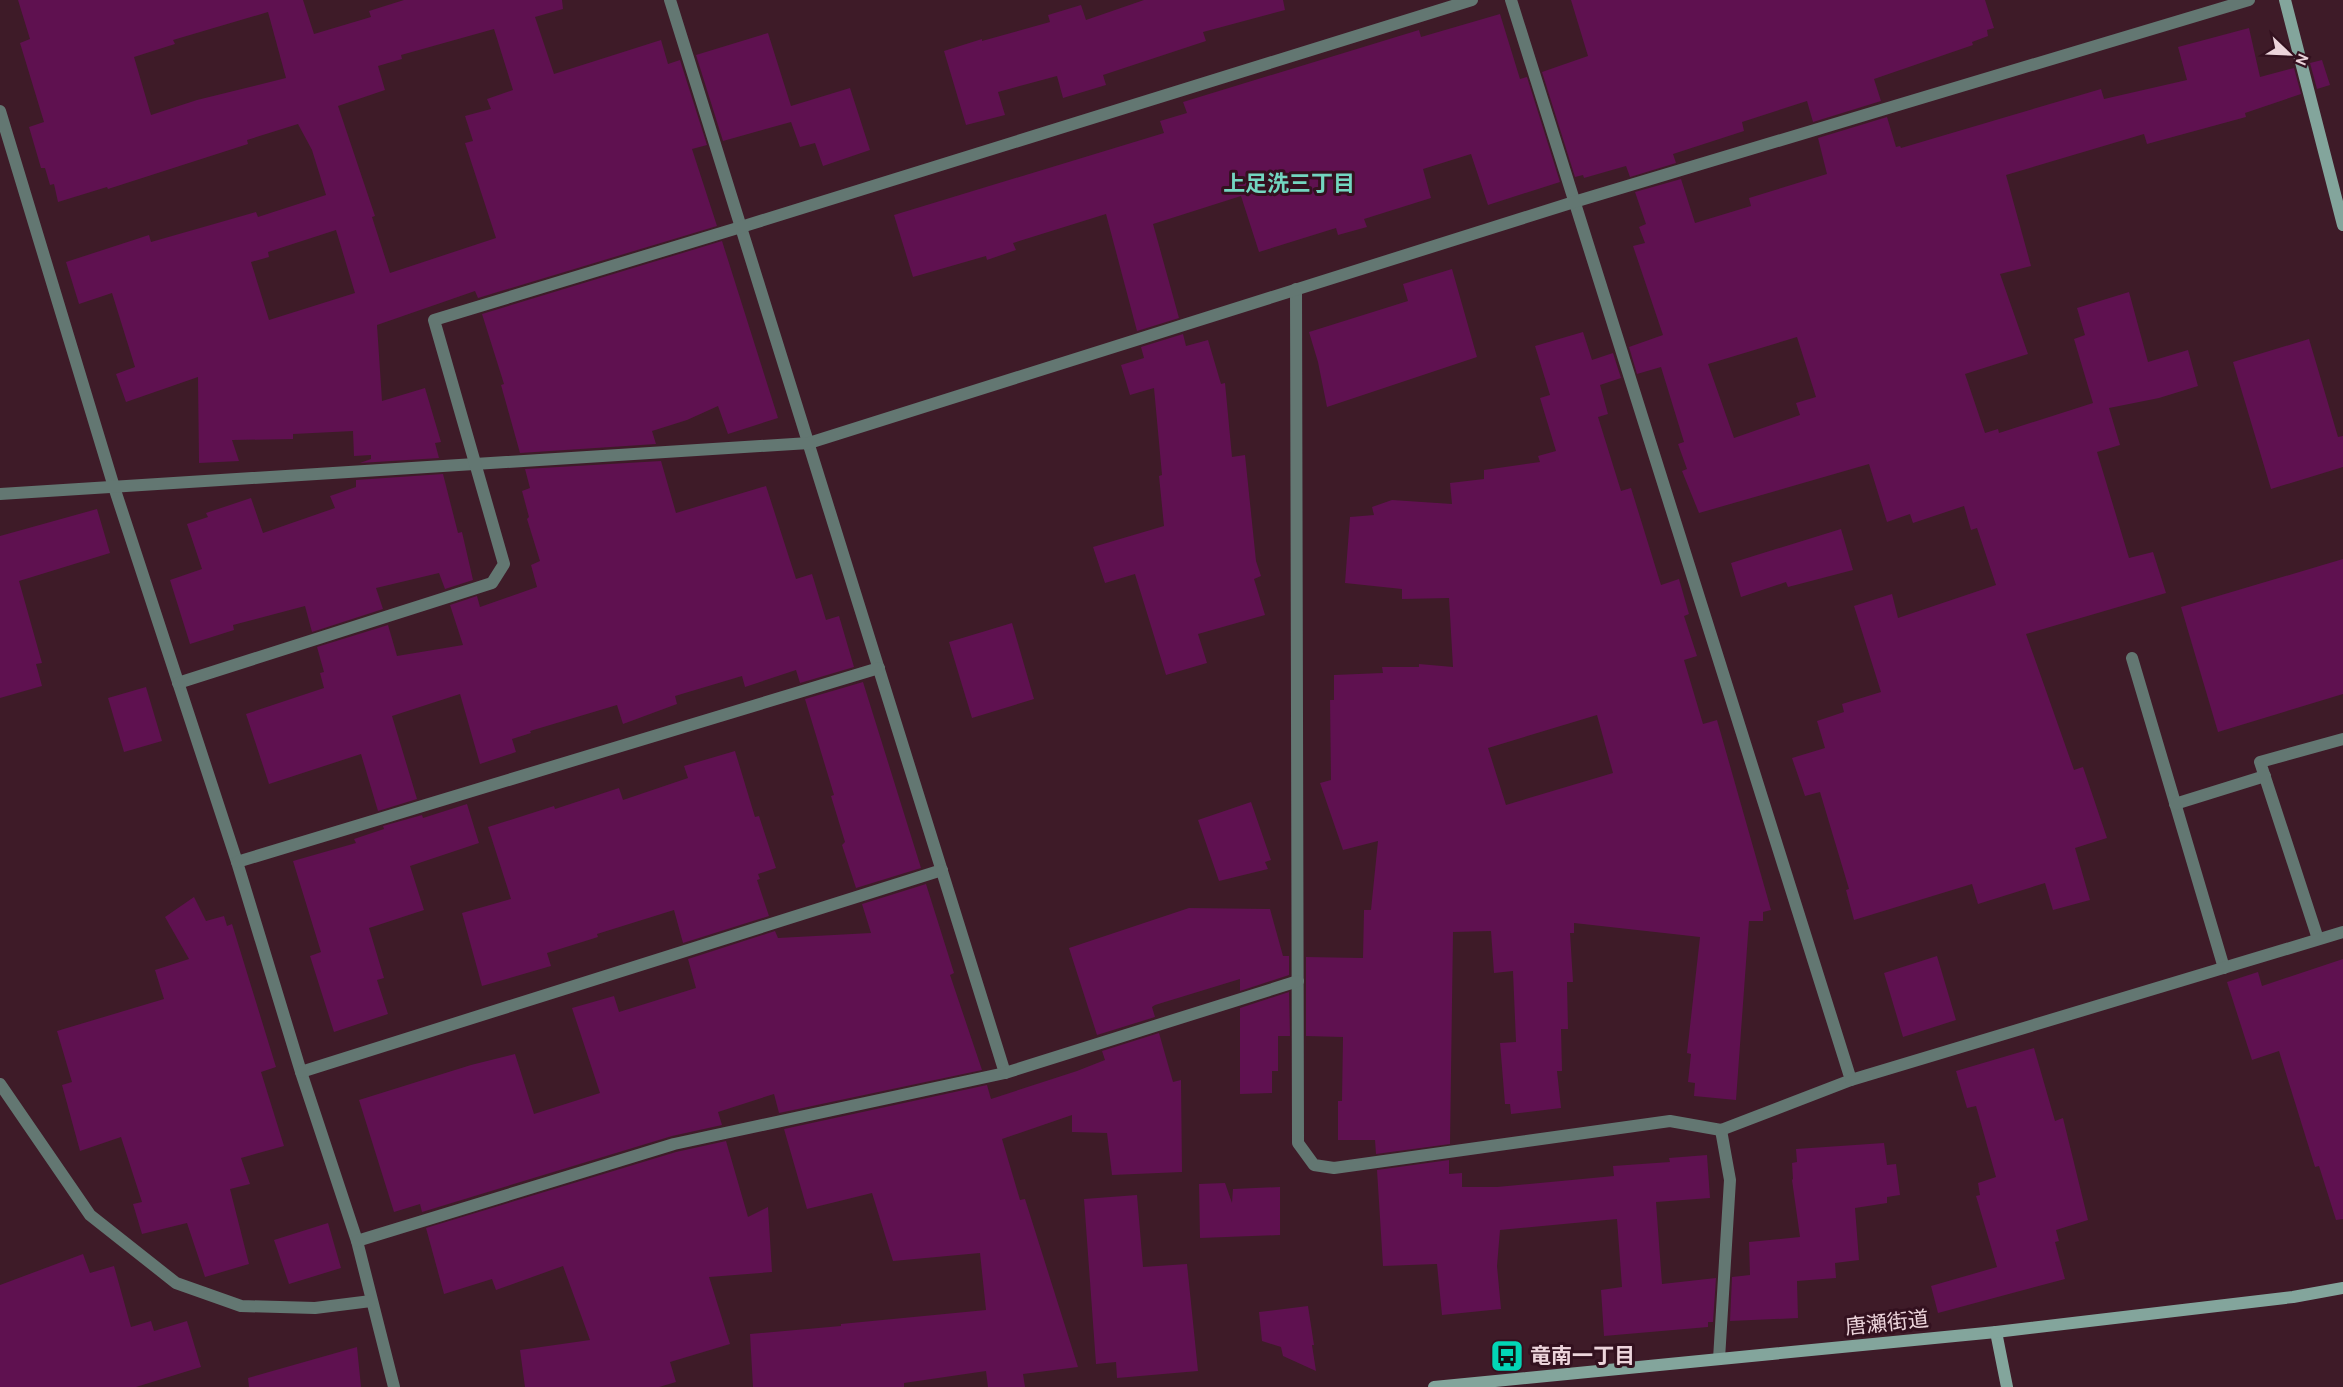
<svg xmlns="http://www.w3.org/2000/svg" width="2343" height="1387" viewBox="0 0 2343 1387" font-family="Karla,'Noto Sans JP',sans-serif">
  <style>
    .building { fill: #5f1150; fill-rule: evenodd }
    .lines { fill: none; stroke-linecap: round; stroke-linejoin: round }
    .lane { stroke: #637772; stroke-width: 12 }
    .street { stroke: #637772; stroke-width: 12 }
    .secondary { stroke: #83a59c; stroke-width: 12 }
    .labels { text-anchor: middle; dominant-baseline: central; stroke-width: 6; stroke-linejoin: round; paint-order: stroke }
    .street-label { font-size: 21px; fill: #ecd4db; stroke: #33111f }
    .poi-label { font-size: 21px; font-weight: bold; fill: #ecd4db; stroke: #33111f; text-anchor: start }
    .neighbourhood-label { font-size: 22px; font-weight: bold; fill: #73d6c0; stroke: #33111f }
  </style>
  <rect width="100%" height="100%" fill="#3e1b28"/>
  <g class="building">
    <path d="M18,0H303L314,34L371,17L369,11L404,0H562L563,9L535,17L554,74L661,40L668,64L680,60L707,145L692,149L717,226L478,298L475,291L377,325L382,401L425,388L441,442L435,443L439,458L360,463L371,459V455L354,456L353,431L293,434V439L232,440L239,461L199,463L198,377L126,402L116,374L135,367L112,293L79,304L66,262L149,235L151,242L256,212L258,217L326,195L312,150L298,124L247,140L248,144L108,189L107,187L58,202L54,184L50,185L45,168H41L29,127L44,122L20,43L30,39ZM268,12L286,78L197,100L151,115L134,57L175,44L173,40ZM494,29L513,90L487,99L491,109L465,116L473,141L465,143L496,238L390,273L372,217L375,216L338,106L385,90L378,66L402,59L401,55ZM336,230L355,293L269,320L251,262L269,257L268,252Z"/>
    <path d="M1144,0H1283L1285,10L1203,32L1206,41L1103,75L1106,85L1063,98L1057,76L998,92L1005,115L966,125L944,51L982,39V41L1050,22L1048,15L1081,5L1086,20Z"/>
    <path d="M1571,0H1985L1994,28L1987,30L1988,36L1972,42L1973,45L1874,79L1881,101L1813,122L1807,101L1742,122L1744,131L1673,154L1676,163L1630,177L1626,166L1584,178L1583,175L1575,177L1542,72L1588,56Z"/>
    <path d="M1500,14L1520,79L1527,77L1560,182L1488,205L1471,154L1423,169L1431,198L1364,219L1367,227L1338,235L1336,228L1259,252L1241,196L1153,224L1179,318L1137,331L1106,214L1013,243L1016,250L987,260L986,256L913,277L894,215L1164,133L1160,121L1187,113L1183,102L1419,30L1421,37Z"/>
    <path d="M2249,28L2260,77L2294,68L2301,94L2245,113L2246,117L2147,144L2144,134L2006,175L2031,266L2000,274L2028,354L1965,374L1985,433L1998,429L1999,433L2093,403L2074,339L2085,335L2077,308L2129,292L2148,362L2188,350L2198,386L2159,398L2109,408L2120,445L2097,452L2129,558L2153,552L2166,593L2026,634L2074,770L2083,767L2107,838L2075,848L2090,900L2053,910L2045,883L1978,904L1972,884L1854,920L1846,890L1849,889L1820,792L1805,796L1792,758L1825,748L1817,721L1844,712L1842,704L1881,692L1854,606L1892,594L1898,618L1996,585L1977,528L1971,530L1964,506L1913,523L1910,514L1887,522L1869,464L1699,513L1682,471L1687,469L1678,444L1684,442L1661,367L1637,374L1629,347L1663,335L1633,246L1645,243L1639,227L1646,224L1635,192L1681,179L1695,223L1751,206L1749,198L1827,174L1818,138L1887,117L1896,147L1900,146L1901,148L2101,89L2104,99L2187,80L2178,47ZM1797,337L1816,397L1796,403L1800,415L1734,438L1708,364Z"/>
    <path d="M768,33L791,106L850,88L870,150L823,166L815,143L800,147L791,122L723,141L696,55Z"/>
    <path d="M2322,60L2330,85L2317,89L2310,63Z"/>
    <path d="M722,241L778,418L728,434L718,406L687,420L652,431L656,444L520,453L501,385L504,384L482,314Z"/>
    <path d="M1452,269L1477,357L1327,407L1318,362L1309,332L1408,301L1403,284Z"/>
    <path d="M1583,332L1592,360L1613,353L1621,378L1600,385L1608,414L1598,417L1621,491L1631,488L1661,585L1679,579L1689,614L1684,616L1697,656L1684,660L1703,724L1717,720L1771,910L1763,912V921H1749L1736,1100L1694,1096L1695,1083L1688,1082L1691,1054L1687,1053L1700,937L1574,923V933H1570L1573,982H1567L1568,1029H1561L1562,1071H1557L1561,1108L1511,1114L1510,1104H1505L1500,1043L1516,1042L1513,971L1494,973L1491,931L1453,932L1450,1144L1376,1154L1375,1140H1338V1101H1342L1343,1037L1306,1036V957L1363,958L1364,910H1371L1378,841L1343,850L1320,783L1331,780L1330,700H1334V675L1383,673L1382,667H1419V664L1453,667L1449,598L1402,599V589L1345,583L1350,517L1374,515L1372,507L1392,500L1452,504L1450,483L1484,479V470L1540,462L1538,456L1556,451L1540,398L1550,395L1535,346ZM1597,715L1613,773L1506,805L1488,748Z"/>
    <path d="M1183,334L1186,346L1208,340L1221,384L1225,383L1232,457L1245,455L1256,561L1261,576L1254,579L1265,615L1198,634L1207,663L1166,675L1135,574L1105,583L1093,547L1164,526L1159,476L1162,475L1154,388L1130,395L1121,365L1144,358L1141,347Z"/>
    <path d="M2309,339L2338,437L2343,436V467L2271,489L2233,362Z"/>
    <path d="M661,461L676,513L766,486L796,579L812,574L826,620L839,616L854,667L800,683L796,670L745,687L742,676L675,696L677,704L623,724L617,705L530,731L531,733L512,739L516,752L480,764L460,694L392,716L417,799L378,811L361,754L269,784L246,714L324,688L320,673L324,672L317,647L388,625L397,656L463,645L450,605L477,596L480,607L537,587L531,565L540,561L527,519L529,517L522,491L530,488L525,469Z"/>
    <path d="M443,474L458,533L462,532L473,580L445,589L439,573L376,588L383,609L312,632L305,606L233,625L234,630L190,644L170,580L202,569L187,524L208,517L206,513L251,498L263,533L335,508L330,496L356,487V480Z"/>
    <path d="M97,509L110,553L19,581L42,663L36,664L42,686L0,698V536Z"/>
    <path d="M1841,529L1853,570L1788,587L1786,582L1741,597L1731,563Z"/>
    <path d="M2343,559V694L2218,732L2181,607Z"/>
    <path d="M1012,623L1034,699L972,718L949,642Z"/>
    <path d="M863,682L921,868L856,888L842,845L845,842L831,796L834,795L805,699Z"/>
    <path d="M146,687L162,741L124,752L108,698Z"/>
    <path d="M735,751L755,817L759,816L776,868L758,874L760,879L757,880L769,916L683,943L674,910L597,934L598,937L547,953L551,966L482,986L462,913L511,899L488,827L554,806L555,809L619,788L623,800L688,778L684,766Z"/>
    <path d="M1251,802L1271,860L1265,862L1268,869L1219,881L1198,820Z"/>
    <path d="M467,804L479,843L410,866L424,910L369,928L384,978L377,980L388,1014L334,1032L310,956L321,952L293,861L356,843L354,839L384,829L383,826L422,815L423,818Z"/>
    <path d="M926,884L954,973L950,975L982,1070L779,1113L774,1094L718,1112L722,1125L672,1136L422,1212L420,1204L394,1212L359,1100L471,1065L515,1054L534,1114L600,1093L572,1008L614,996L619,1012L696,988L688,959L775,931L778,938L871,933L862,904Z"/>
    <path d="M194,897L206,921L224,916L227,926L232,924L276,1067L261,1072L284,1146L241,1158L250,1184L230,1189L249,1264L205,1277L187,1223L142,1234L133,1204L142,1202L121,1137L80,1151L62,1085L72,1082L57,1031L164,999L155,970L189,959L165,917Z"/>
    <path d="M1189,908L1270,909L1283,956H1289V975L1240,991V979L1155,1005L1152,1007L1155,1017L1097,1035L1069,948Z"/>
    <path d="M1937,956L1956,1020L1903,1037L1884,973Z"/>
    <path d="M2343,959V1219L2336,1220L2319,1166L2315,1167L2279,1051L2252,1060L2227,982L2258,972L2262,986Z"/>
    <path d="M1289,992L1290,1036H1278V1071H1272V1093L1240,1094V1008Z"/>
    <path d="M1159,1033L1173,1082L1181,1080L1182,1172L1112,1175L1107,1133L1072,1132V1115L1002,1139L1020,1200L1025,1199L1078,1367L1023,1374L1025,1387H988L986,1371L904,1383V1387H753L750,1334L841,1326V1324L986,1310L980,1253L893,1261L872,1193L807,1209L784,1129L987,1085L991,1099L1077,1071L1105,1060L1102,1051Z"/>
    <path d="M2034,1048L2055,1121L2063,1118L2088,1220L2056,1230L2059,1241L2055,1242L2065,1279L1938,1313L1931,1286L1997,1267L1976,1196L1980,1195L1978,1183L1996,1177L1976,1106L1967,1108L1956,1071Z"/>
    <path d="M726,1141L748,1217L768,1207L772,1272L709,1277L730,1344L670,1362L676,1382L659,1387H525L520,1350L590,1340L563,1266L496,1290L492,1279L444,1294L426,1228L676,1152Z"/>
    <path d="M1884,1143L1887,1165L1896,1164L1900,1195L1887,1197V1203L1855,1208L1859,1260L1835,1263L1836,1278L1797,1281L1798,1318L1730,1321L1732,1277L1750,1275L1749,1242L1800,1237L1792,1180L1793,1179L1792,1163L1797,1162L1796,1149Z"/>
    <path d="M1707,1155L1710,1198L1656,1202L1662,1284L1716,1278L1713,1322H1708V1327L1604,1336L1601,1290L1622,1287L1617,1219L1500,1230L1497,1266L1501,1309L1442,1315L1437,1264L1383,1266L1377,1170L1449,1160V1174L1462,1173V1187H1497L1614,1176L1613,1166L1670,1162L1669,1158Z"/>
    <path d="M1225,1183L1232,1203L1233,1189L1280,1187V1235L1200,1238L1199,1184Z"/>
    <path d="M1137,1195L1143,1267L1187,1264L1198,1371L1117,1378L1116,1362L1096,1364L1084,1199Z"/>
    <path d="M328,1223L341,1268L289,1284L274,1240Z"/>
    <path d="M83,1254L90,1273L114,1266L131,1327L151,1321L154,1331L187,1321L201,1367L136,1387H0V1285Z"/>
    <path d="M1308,1306L1314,1345H1312L1316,1371L1283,1356L1281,1347L1262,1341L1259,1312Z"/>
    <path d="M357,1347L361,1387H249L248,1378Z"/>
  </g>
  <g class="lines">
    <g class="lane">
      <path d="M2132,658L2224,968"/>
      <path d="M2175,804L2265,776"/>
      <path d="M2318,939L2260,762L2343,739"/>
    </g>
    <g class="street">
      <path d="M670,0L1005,1073"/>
      <path d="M0,111L114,487L237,862L301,1072L357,1241L394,1387"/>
      <path d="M1296,289L1298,1143L1314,1165L1334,1168L1670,1121L1721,1130L1851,1080L1511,0"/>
      <path d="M0,494L809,443L1574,202L2249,0"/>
      <path d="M178,683L492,583L504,564L434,320L741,227L1472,0"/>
      <path d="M237,862L879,668"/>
      <path d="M301,1072L942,870"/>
      <path d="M1851,1080L2343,932"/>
      <path d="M0,1084L90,1215L176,1283L241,1306L315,1308L371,1301"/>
      <path d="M357,1241L674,1144L1005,1073L1298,981"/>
      <path d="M1719,1359L1730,1180L1721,1130"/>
    </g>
    <g class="secondary">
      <path d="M2285,0L2343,225"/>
      <path d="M1996,1332L2007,1387"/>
      <path d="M1434,1387L1996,1332L2293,1297L2343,1288"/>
    </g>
  </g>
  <defs>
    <symbol id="bus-square" viewBox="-11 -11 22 22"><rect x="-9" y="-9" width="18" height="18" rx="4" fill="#02d5b6" stroke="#33111f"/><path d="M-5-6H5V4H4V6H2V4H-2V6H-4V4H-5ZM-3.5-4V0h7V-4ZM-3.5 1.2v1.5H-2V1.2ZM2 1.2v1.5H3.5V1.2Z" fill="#111"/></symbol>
  </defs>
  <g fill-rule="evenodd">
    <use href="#bus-square" x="1488" y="1337" width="38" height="38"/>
  </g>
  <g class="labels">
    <g class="street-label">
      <text transform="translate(1887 1323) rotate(-6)">唐瀬街道</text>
    </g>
    <g class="poi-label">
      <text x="1530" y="1356">竜南一丁目</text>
    </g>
    <g class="neighbourhood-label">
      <text x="1289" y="184">上足洗三丁目</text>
    </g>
  </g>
  <g transform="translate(2289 54) rotate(113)" stroke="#33111f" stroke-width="4.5" paint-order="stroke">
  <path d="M0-4.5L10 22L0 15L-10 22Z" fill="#ecd4db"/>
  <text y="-9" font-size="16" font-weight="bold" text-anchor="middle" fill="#ecd4db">N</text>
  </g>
</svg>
